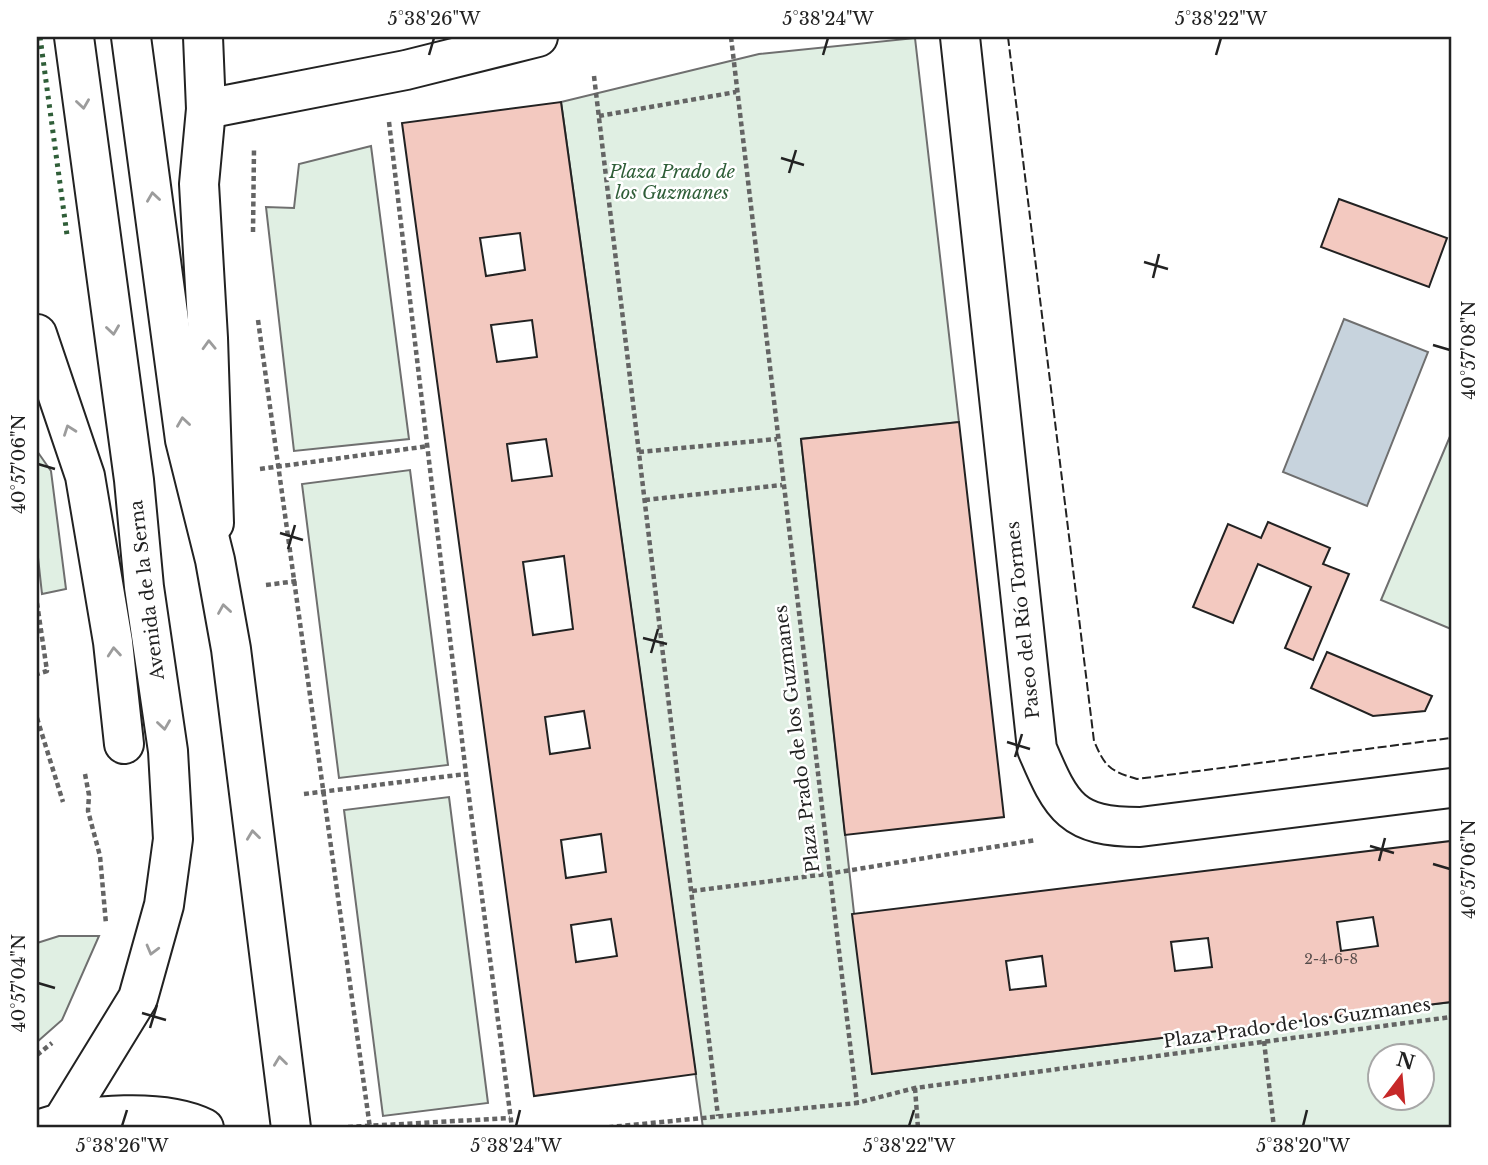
<svg xmlns="http://www.w3.org/2000/svg" width="1488" height="1165" viewBox="0 0 1488 1165" font-family="'Libre Baskerville',serif">
  <style>
    .green { fill: #e0efe3; stroke: #6f6f6f; stroke-width: 2; fill-rule: evenodd }
    .water { fill: #c7d3dd; stroke: #6f6f6f; stroke-width: 2 }
    .building { fill: #f3c9c0; stroke: #222; stroke-width: 2; fill-rule: evenodd }
    .lines { fill: none; stroke-linecap: round; stroke-linejoin: round }
    .street-casing { stroke: #222; stroke-width: 42 }
    .primary-casing { stroke: #222; stroke-width: 42 }
    .highway-casing { stroke: #222; stroke-width: 42 }
    .path { stroke: #646464; stroke-width: 4.5; stroke-dasharray: 5 3.5; stroke-linecap: butt }
    .street { stroke: #fff; stroke-width: 38 }
    .primary { stroke: #fff; stroke-width: 38 }
    .highway { stroke: #fff; stroke-width: 38 }
    .hedge { stroke: #2f5e38; stroke-width: 5; stroke-dasharray: 3.5 5; stroke-linecap: butt }
    .fence { stroke: #222; stroke-width: 2; stroke-dasharray: 9 3.5; stroke-linecap: butt }
    .oneway { stroke: #9c9c9c }
    .ticks { fill: none; stroke: #222; stroke-width: 2.5 }
    .labels { text-anchor: middle; dominant-baseline: central; stroke-width: 5; stroke-linejoin: round; paint-order: stroke }
    .number-label { font-size: 14px; fill: #564c4a }
    .park-label { font-size: 18px; font-style: italic; fill: #2f5e38; stroke: #fff }
    .street-label { font-size: 18px; fill: #222; stroke: #fff }
    .neatline { fill: none; stroke: #222; stroke-width: 2.5 }
    .ticks-label { font-size: 18px; text-anchor: middle; fill: #222 }
  </style>
  <rect width="100%" height="100%" fill="#fff"/>
  <g class="green">
    <path d="M915,38L959,422L801,439L872,1074L1451,1002V1128H703L561,102L759,54ZM1380,1056H1422V1098H1380Z"/>
    <path d="M371,146L409,439L294,451L266,207L294,208L299,164Z"/>
    <path d="M1451,434V629L1381,600Z"/>
    <path d="M37,451L51,471L66,589L42,594L37,548Z"/>
    <path d="M410,470L448,765L339,778L302,484Z"/>
    <path d="M449,797L488,1103L383,1116L344,810Z"/>
    <path d="M59,936H99L62,1020L37,1042V943Z"/>
  </g>
  <path class="water" d="M1344,319L1428,352L1367,506L1283,472Z"/>
  <g class="building">
    <path d="M561,102L696,1074L534,1096L402,123ZM520,233L525,270L486,276L480,238ZM532,320L537,357L497,362L491,325ZM546,439L552,476L512,481L507,444ZM564,556L573,629L533,635L523,562ZM584,711L590,748L550,754L545,717ZM601,834L606,872L566,878L561,840ZM611,919L617,956L576,962L571,925Z"/>
    <path d="M1339,199L1447,238L1429,287L1321,247Z"/>
    <path d="M959,422L1004,817L845,835L801,439Z"/>
    <path d="M1268,522L1330,548L1323,564L1349,574L1313,660L1285,648L1311,587L1258,564L1233,623L1193,607L1228,524L1261,538Z"/>
    <path d="M1327,652L1432,696L1425,711L1373,716L1311,688Z"/>
    <path d="M1451,841V1002L872,1074L852,914ZM1373,917L1378,946L1341,951L1337,922ZM1208,938L1212,967L1175,971L1171,942ZM1042,956L1046,986L1010,990L1006,961Z"/>
  </g>
  <g class="lines">
    <defs>
      <g id="street">
        <path d="M203,37L206,109L199,184L208,338L214,523"/>
        <path d="M960,37L1037,749C1062,808 1072,827 1140,827L1451,788"/>
        <path d="M206,109L406,70L538,37"/>
        <path d="M37,334L85,476L113,642L124,744"/>
      </g>
      <g id="primary">
        <path d="M131,37L185,440L215,560L231,649L291,1128"/>
        <path d="M62,1122L138,998L164,905L173,839L168,751L144,587L134,480L74,37"/>
      </g>
      <path id="highway" d="M44,1128C86,1114 163,1108 204,1128"/>
    </defs>
    <use href="#street" class="street-casing"/>
    <use href="#primary" class="primary-casing"/>
    <use href="#highway" class="highway-casing"/>
    <g class="path">
      <path d="M731,37L857,1103"/>
      <path d="M594,76L718,1116"/>
      <path d="M599,116L736,92"/>
      <path d="M389,122L466,774L512,1128"/>
      <path d="M253,232L254,149"/>
      <path d="M258,320L370,1128"/>
      <path d="M639,452L777,439"/>
      <path d="M260,469L429,446"/>
      <path d="M645,500L782,485"/>
      <path d="M266,585L297,581"/>
      <path d="M37,603L47,671L37,674"/>
      <path d="M37,718L63,802"/>
      <path d="M85,774L89,795L88,811L100,856L106,924"/>
      <path d="M304,794L466,774"/>
      <path d="M692,891L827,874L1036,840"/>
      <path d="M1264,1041L1274,1128"/>
      <path d="M37,1055L52,1043"/>
      <path d="M915,1088L918,1128"/>
      <path d="M348,1127L510,1118"/>
      <path d="M600,1128L857,1103L915,1088L1451,1017"/>
    </g>
    <use href="#street" class="street"/>
    <use href="#primary" class="primary"/>
    <use href="#highway" class="highway"/>
    <path class="hedge" d="M40,37L67,235"/>
    <path class="fence" d="M1008,37L1094,741C1105,767 1110,771 1137,779L1451,738"/>
  </g>
  <defs><path id="oneway-chevron" d="M-2-3.5L2.5 0L-2 3.5" fill="none" stroke-width="1.6" stroke-linecap="round" stroke-linejoin="round" transform="scale(1.75)"/></defs>
  <g class="oneway">
    <use href="#oneway-chevron" transform="translate(83 104) rotate(82)"/>
    <use href="#oneway-chevron" transform="translate(153 197) rotate(-98)"/>
    <use href="#oneway-chevron" transform="translate(113 330) rotate(82)"/>
    <use href="#oneway-chevron" transform="translate(209 345) rotate(-92)"/>
    <use href="#oneway-chevron" transform="translate(183 422) rotate(-98)"/>
    <use href="#oneway-chevron" transform="translate(69 430) rotate(-110)"/>
    <use href="#oneway-chevron" transform="translate(224 609) rotate(-99)"/>
    <use href="#oneway-chevron" transform="translate(114 652) rotate(-95)"/>
    <use href="#oneway-chevron" transform="translate(164 725) rotate(82)"/>
    <use href="#oneway-chevron" transform="translate(253 835) rotate(-97)"/>
    <use href="#oneway-chevron" transform="translate(152 950) rotate(105)"/>
    <use href="#oneway-chevron" transform="translate(280 1061) rotate(-97)"/>
  </g>
  <path class="ticks" d="M429,55L434,38M823,55L828,38M1216,55L1221,38M781,158L804,165M789,173L796,150M1144,262L1168,269M1153,278L1159,254M1433,345L1450,350M38,464L55,469M280,533L303,540M288,549L295,525M643,638L667,644M651,653L658,629M1007,742L1030,749M1015,757L1022,734M1370,846L1394,853M1379,861L1385,838M1433,864L1450,869M38,983L55,988M142,1013L166,1020M150,1028L157,1005M122,1126L127,1110M516,1126L520,1110M909,1126L914,1110M1303,1126L1307,1110"/>
  <g class="labels">
    <g class="number-label">
      <text x="1331" y="959">2-4-6-8</text>
    </g>
    <g class="park-label">
      <text x="672" y="172">Plaza Prado de<tspan x="672" dy="21">los Guzmanes</tspan></text>
    </g>
    <g class="street-label">
      <text transform="translate(147 590) rotate(-97)">Avenida de la Serna</text>
      <text transform="translate(1023 620) rotate(-96)">Paseo del Río Tormes</text>
      <text transform="translate(797 739) rotate(-97)">Plaza Prado de los Guzmanes</text>
      <text transform="translate(1297 1023) rotate(-8)">Plaza Prado de los Guzmanes</text>
    </g>
  </g>
  <rect width="1488" height="1165" fill="none" stroke="#ffffff" stroke-width="77"/>
  <g transform="translate(1401 1077) rotate(16)"><circle r="33" fill="#ffffff" stroke="#a7a7a7" stroke-width="2"/>
  <path d="M0-5L12 26L0 18L-12 26Z" fill="#c62828"/>
  <text y="-10" font-size="19" font-weight="bold" text-anchor="middle" fill="#222222">N</text>
  </g>
  <rect x="38" y="38" width="1412" height="1088" class="neatline"/>
  <g class="ticks-label">
    <text x="434" y="25">5°38'26"W</text>
    <text x="828" y="25">5°38'24"W</text>
    <text x="1221" y="25">5°38'22"W</text>
    <text transform="translate(1469 350) rotate(-90)" y="6">40°57'08"N</text>
    <text transform="translate(19 464) rotate(-90)" y="6">40°57'06"N</text>
    <text transform="translate(1469 869) rotate(-90)" y="6">40°57'06"N</text>
    <text transform="translate(19 983) rotate(-90)" y="6">40°57'04"N</text>
    <text x="122" y="1152">5°38'26"W</text>
    <text x="516" y="1152">5°38'24"W</text>
    <text x="909" y="1152">5°38'22"W</text>
    <text x="1303" y="1152">5°38'20"W</text>
  </g>
</svg>
